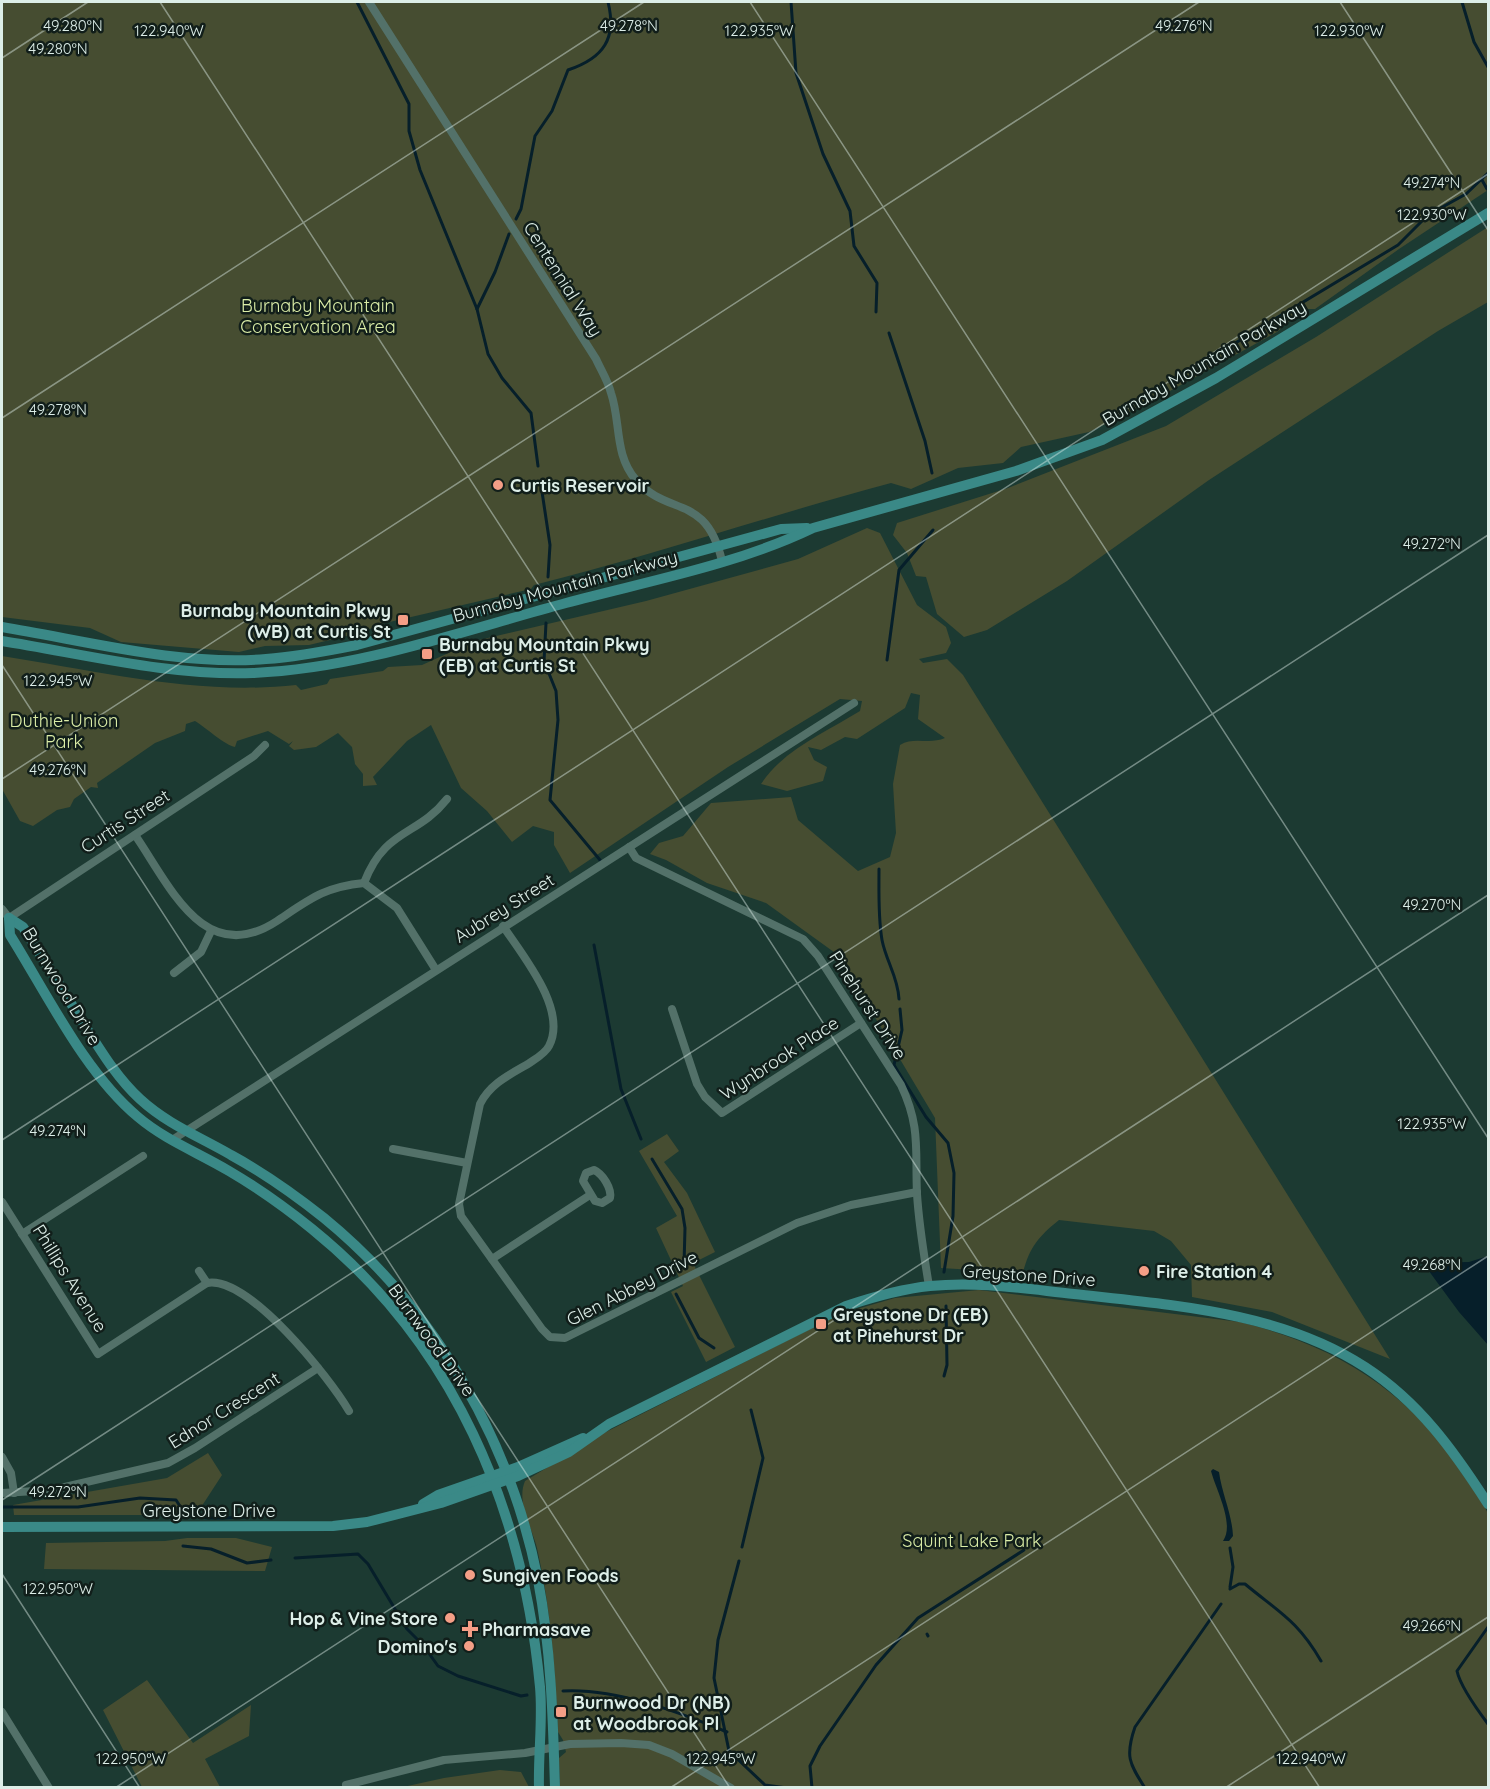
<svg xmlns="http://www.w3.org/2000/svg" width="1490" height="1789" viewBox="0 0 1490 1789" font-family="Quicksand,sans-serif">
  <style>
    .green { fill: #464d31 }
    .water { fill: #061f2a }
    .lines { fill: none; stroke-linecap: round; stroke-linejoin: round }
    .stream { stroke: #061f2a; stroke-width: 3 }
    .street { stroke: #537169; stroke-width: 8 }
    .secondary { stroke: #3a8987; stroke-width: 10 }
    .ticks { fill: none; stroke: #ddeee8; stroke-width: 1.5; stroke-opacity: 0.45 }
    .poi-dot { fill: #f49e86; stroke: #111e1a; stroke-width: 2 }
    .labels { text-anchor: middle; dominant-baseline: central; stroke-width: 5; stroke-linejoin: round; paint-order: stroke }
    .street-label { font-size: 18px; fill: #ddeee8; stroke: #111e1a }
    .park-label { font-size: 18px; fill: #dbeda7; stroke: #111e1a }
    .poi-label { font-size: 18px; font-weight: bold; fill: #ddeee8; stroke: #111e1a; text-anchor: start }
    .ticks-label { font-size: 15px; text-anchor: middle; fill: #ddeee8; stroke: #111e1a; stroke-width: 5; stroke-linejoin: round; paint-order: stroke }
  </style>
  <rect width="100%" height="100%" fill="#1c3a32"/>
  <g class="green">
    <path d="M2,2H1488V190L1399,249L1315,309H1303L1277,332L1150,402L1089,432L1021,447L1003,463L958,468L911,489L891,483C771,515 654,555 534,585L531,589L381,624L363,632L309,645L265,646L239,652L121,642L90,628L2,617Z"/>
    <path d="M1488,227V302L1438,331L1209,480L1067,581L987,630L964,637L937,614L926,577L916,576L907,553L893,535L897,523L1008,488L1166,426L1316,337Z"/>
    <path d="M867,528L880,533L917,605L946,627L951,643L946,653L919,659L923,663L947,659L963,675L1390,1359L1272,1312L1192,1297L1191,1265L1171,1241L1154,1231L1059,1220C1039,1236 1029,1248 1023,1273L941,1268L935,1118L838,955L766,903L707,883L666,860L650,854L659,843L683,836L711,803L791,797L798,820L858,871L890,857L896,833L893,784L900,745C914,736 929,745 945,738L918,719L920,695L911,693L905,708L857,739L845,737L821,750L808,747L814,760L827,767L823,781L787,791L761,784C783,750 826,732 860,711L862,701L840,699L728,767L570,873L554,845V832L533,826L512,842L487,811L461,788L431,725L407,741L373,777L377,785L363,786V774L355,764L352,747L338,733L316,747L294,750L289,746L293,741L289,744L268,731L237,741L235,747C226,746 205,727 195,721L186,724L185,731L155,743L97,783L98,788L91,787L74,799L70,807L57,810L33,826L20,821L2,789V656C98,671 198,696 296,685L301,690L327,684L330,679L383,671L388,667L422,665L475,641L646,601L798,559Z"/>
    <path d="M667,1134L679,1151L664,1162L687,1193L715,1252L693,1263L735,1347L706,1362L671,1292L683,1286L656,1228L677,1216L639,1151Z"/>
    <path d="M979,1290L1240,1322C1336,1346 1410,1391 1463,1475C1471,1487 1483,1501 1488,1514C1490,1527 1488,1562 1488,1577C1488,1647 1488,1717 1488,1787H560L559,1758L566,1752L563,1740L558,1732C555,1670 551,1609 537,1548C532,1528 516,1502 525,1481L604,1433L840,1314L895,1298Z"/>
    <path d="M208,1453L222,1475L196,1515H14L13,1505L167,1478Z"/>
    <path d="M187,1538H236L272,1547L265,1571L44,1569L46,1543L165,1541Z"/>
    <path d="M147,1680L193,1743L251,1705L249,1736L205,1759L220,1787H142L103,1710Z"/>
    <path d="M500,1770L521,1772L529,1787H403L444,1778Z"/>
  </g>
  <g class="water">
    <path d="M1488,1256V1345L1459,1312L1423,1263L1469,1262Z"/>
    <path d="M1213,1469L1219,1472C1222,1494 1232,1514 1233,1536L1229,1541H1223C1235,1524 1216,1490 1211,1471Z"/>
  </g>
  <g class="lines">
    <g class="stream">
      <path d="M357,2L409,104V131L420,170L477,309L488,354L502,378L531,413L538,466"/>
      <path d="M791,2L796,73L823,154L850,211L854,246L877,283L876,312"/>
      <path d="M1462,2L1474,42L1488,67"/>
      <path d="M1482,180L1487,189"/>
      <path d="M516,219L521,209L535,136L552,111L568,70C604,58 617,38 608,2"/>
      <path d="M477,309L495,272L509,234"/>
      <path d="M889,333L925,441L932,473"/>
      <path d="M1232,345L1398,245L1428,215L1466,194L1488,173"/>
      <path d="M541,485L550,545L548,577"/>
      <path d="M546,623L544,661L556,691L558,720L550,800L600,860"/>
      <path d="M887,660L899,570L933,530"/>
      <path d="M879,869C879,892 878,917 882,940C886,961 898,977 899,999"/>
      <path d="M594,945L621,1089L641,1139"/>
      <path d="M900,1009L902,1030L894,1065L926,1117L948,1143L954,1173L953,1216L944,1272"/>
      <path d="M652,1159L682,1209L685,1228L684,1265"/>
      <path d="M676,1294L699,1338L714,1348"/>
      <path d="M944,1376L947,1365L946,1306"/>
      <path d="M2,1507H78L140,1498L176,1500L187,1517"/>
      <path d="M188,1514C206,1520 227,1518 245,1517L250,1513"/>
      <path d="M183,1546L211,1549L247,1563L271,1560"/>
      <path d="M742,1547L763,1458L751,1410"/>
      <path d="M1230,1548L1233,1567L1230,1587"/>
      <path d="M295,1558L358,1554L368,1564L407,1629L423,1645L438,1666L458,1676L521,1696L527,1695"/>
      <path d="M739,1561L718,1640L714,1678L729,1751L765,1785L787,1788"/>
      <path d="M1230,1589L1239,1584H1245C1280,1613 1298,1621 1321,1661"/>
      <path d="M1488,1627L1457,1671C1460,1685 1479,1712 1488,1724"/>
      <path d="M927,1634L928,1636"/>
      <path d="M563,1691C615,1688 679,1712 727,1732"/>
      <path d="M812,1788L810,1766L820,1746L876,1665L918,1618L1024,1550"/>
      <path d="M1145,1788C1129,1763 1125,1756 1135,1727L1221,1604"/>
    </g>
    <g class="street">
      <path d="M369,2L596,359C601,370 608,381 611,393C621,422 614,455 636,480C668,517 706,493 722,561"/>
      <path d="M135,835C169,884 204,969 277,921C310,899 324,887 364,883L397,908L436,970"/>
      <path d="M629,847L636,858L803,939L818,956L901,1085C921,1127 915,1151 917,1194C919,1225 924,1256 929,1286"/>
      <path d="M364,883C385,828 417,837 447,799"/>
      <path d="M2,909L9,918L254,756L265,745"/>
      <path d="M503,926C523,956 568,1010 549,1046C545,1054 535,1059 528,1064C509,1075 490,1084 480,1104L459,1204L461,1216L542,1329L550,1337L565,1338L797,1223L851,1205L917,1192"/>
      <path d="M174,973L201,952L211,931"/>
      <path d="M672,1009L697,1084L705,1097L722,1113L861,1023"/>
      <path d="M172,1140L854,703"/>
      <path d="M393,1149L467,1163"/>
      <path d="M594,1170C603,1174 612,1189 610,1198L602,1203L595,1201L583,1181L586,1173Z"/>
      <path d="M2,1202L98,1354L207,1283C248,1275 329,1377 349,1411"/>
      <path d="M22,1234L143,1156"/>
      <path d="M492,1259L590,1195"/>
      <path d="M199,1271L207,1283"/>
      <path d="M2,1457L11,1473L14,1493"/>
      <path d="M2,1493L52,1490L168,1463L195,1448L318,1368"/>
      <path d="M2,1712L49,1788"/>
      <path d="M346,1785L444,1760L525,1753L570,1744L621,1743L649,1745L672,1754L731,1788"/>
    </g>
    <g class="secondary">
      <path d="M2,627C87,641 179,666 266,659C297,657 327,651 357,645L781,529L807,528"/>
      <path d="M2,641C84,654 169,676 253,673C358,669 465,630 566,603C648,581 736,565 813,528L1016,471L1102,440L1216,378L1488,213"/>
      <path d="M9,918L23,927C42,957 61,987 80,1018C98,1046 115,1076 140,1099C167,1124 200,1137 231,1155C264,1173 295,1195 324,1218C435,1309 510,1440 538,1580C551,1648 553,1718 555,1788"/>
      <path d="M9,918L10,935C47,994 85,1073 138,1117C165,1140 199,1153 229,1171C258,1188 286,1208 312,1229C454,1344 523,1507 540,1687C543,1720 538,1754 539,1788"/>
      <path d="M423,1504L438,1495L518,1467L583,1438"/>
      <path d="M2,1527L333,1526L367,1522L441,1503L518,1476L569,1452L609,1424L846,1306C873,1297 901,1289 930,1286C978,1281 1026,1289 1074,1294C1172,1305 1281,1312 1365,1367C1419,1402 1454,1451 1488,1504"/>
    </g>
  </g>
  <path class="ticks" d="M160,2L1320,1788M750,2L1488,1138M1340,2L1488,230M2,58L88,2M2,418L644,2M2,665L730,1788M2,779L1199,2M2,1140L1488,174M2,1500L1488,535M2,1574L140,1788M115,1788L1488,895M670,1788L1488,1256M1225,1788L1488,1617"/>
  <g class="poi-dot">
    <circle cx="498" cy="485" r="6"/>
    <rect x="397" y="614" width="12" height="12" rx="3"/>
    <rect x="421" y="648" width="12" height="12" rx="3"/>
    <circle cx="1144" cy="1271" r="6"/>
    <rect x="815" y="1318" width="12" height="12" rx="3"/>
    <circle cx="470" cy="1575" r="6"/>
    <circle cx="450" cy="1618" r="6"/>
    <path d="M467 1620h6v6h6v6h-6v6h-6v-6h-6v-6h6z"/>
    <circle cx="469" cy="1646" r="6"/>
    <rect x="555" y="1706" width="12" height="12" rx="3"/>
  </g>
  <g class="labels">
    <g class="street-label">
      <text transform="translate(563 279) rotate(58)">Centennial Way</text>
      <text transform="translate(1204 363) rotate(-30)">Burnaby Mountain Parkway</text>
      <text transform="translate(565 586) rotate(-15)">Burnaby Mountain Parkway</text>
      <text transform="translate(125 821) rotate(-33)">Curtis Street</text>
      <text transform="translate(504 908) rotate(-32)">Aubrey Street</text>
      <text transform="translate(62 986) rotate(59)">Burnwood Drive</text>
      <text transform="translate(868 1005) rotate(57)">Pinehurst Drive</text>
      <text transform="translate(779 1058) rotate(-33)">Wynbrook Place</text>
      <text transform="translate(1029 1275) rotate(4)">Greystone Drive</text>
      <text transform="translate(70 1278) rotate(58)">Phillips Avenue</text>
      <text transform="translate(632 1288) rotate(-27)">Glen Abbey Drive</text>
      <text transform="translate(432 1340) rotate(54)">Burnwood Drive</text>
      <text transform="translate(224 1410) rotate(-32)">Ednor Crescent</text>
      <text x="209" y="1510">Greystone Drive</text>
    </g>
    <g class="park-label">
      <text x="318" y="305">Burnaby Mountain<tspan x="318" dy="21">Conservation Area</tspan></text>
      <text x="64" y="720">Duthie-Union<tspan x="64" dy="21">Park</tspan></text>
      <text x="972" y="1540">Squint Lake Park</text>
    </g>
    <g class="poi-label">
      <text x="510" y="485">Curtis Reservoir</text>
      <text x="391" y="610" text-anchor="end">Burnaby Mountain Pkwy<tspan x="391" dy="21">(WB) at Curtis St</tspan></text>
      <text x="439" y="644">Burnaby Mountain Pkwy<tspan x="439" dy="21">(EB) at Curtis St</tspan></text>
      <text x="1156" y="1271">Fire Station 4</text>
      <text x="833" y="1314">Greystone Dr (EB)<tspan x="833" dy="21">at Pinehurst Dr</tspan></text>
      <text x="482" y="1575">Sungiven Foods</text>
      <text x="438" y="1618" text-anchor="end">Hop &amp; Vine Store</text>
      <text x="482" y="1629">Pharmasave</text>
      <text x="457" y="1646" text-anchor="end">Domino's</text>
      <text x="573" y="1702">Burnwood Dr (NB)<tspan x="573" dy="21">at Woodbrook Pl</tspan></text>
    </g>
  </g>
  <g class="ticks-label">
    <text x="73" y="31">49.280°N</text>
    <text x="629" y="31">49.278°N</text>
    <text x="1184" y="31">49.276°N</text>
    <text x="169" y="36">122.940°W</text>
    <text x="759" y="36">122.935°W</text>
    <text x="1349" y="36">122.930°W</text>
    <text x="58" y="54">49.280°N</text>
    <text x="1432" y="188">49.274°N</text>
    <text x="1432" y="220">122.930°W</text>
    <text x="58" y="415">49.278°N</text>
    <text x="1432" y="549">49.272°N</text>
    <text x="58" y="686">122.945°W</text>
    <text x="58" y="775">49.276°N</text>
    <text x="1432" y="910">49.270°N</text>
    <text x="1432" y="1129">122.935°W</text>
    <text x="58" y="1136">49.274°N</text>
    <text x="1432" y="1270">49.268°N</text>
    <text x="58" y="1497">49.272°N</text>
    <text x="58" y="1594">122.950°W</text>
    <text x="1432" y="1631">49.266°N</text>
    <text x="131" y="1764">122.950°W</text>
    <text x="721" y="1764">122.945°W</text>
    <text x="1311" y="1764">122.940°W</text>
  </g>
  <rect width="1490" height="1789" fill="none" stroke="#ddeee8" stroke-width="6"/>
</svg>
